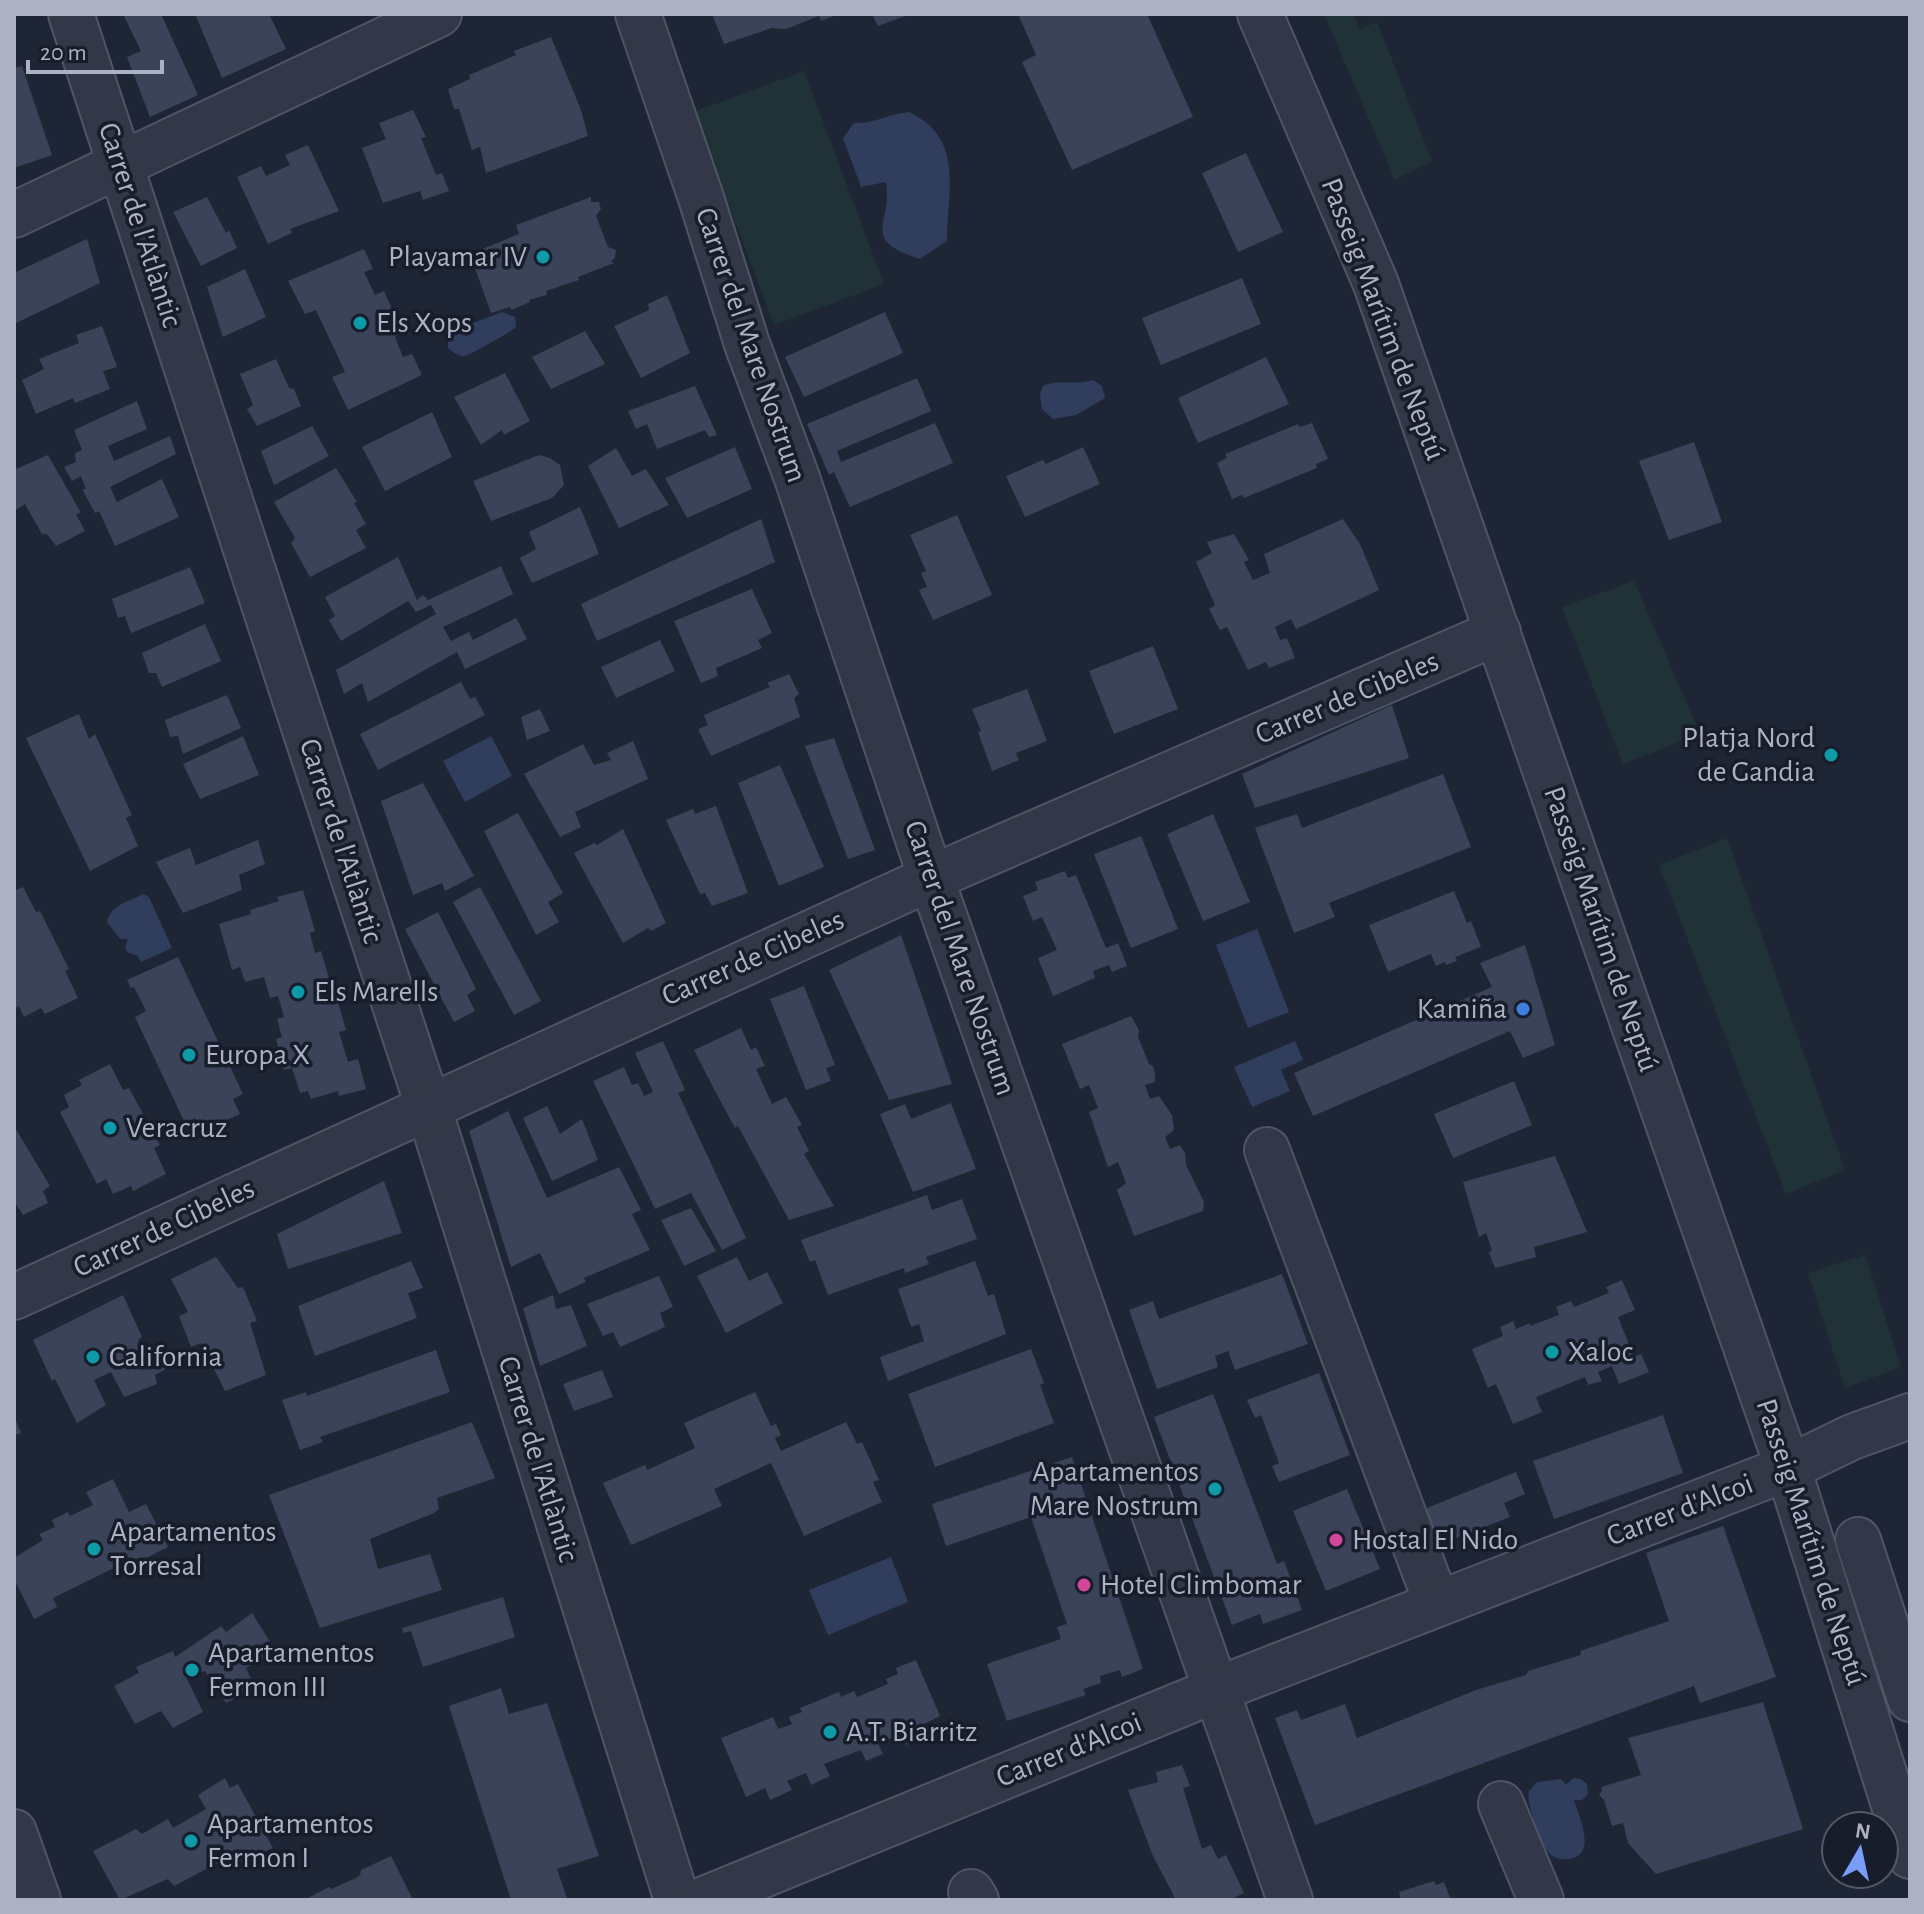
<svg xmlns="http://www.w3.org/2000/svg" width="1924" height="1914" viewBox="0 0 1924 1914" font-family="'Alegreya Sans',sans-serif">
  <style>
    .green { fill: #203237 }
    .water { fill: #303d5c }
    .building { fill: #3a4357 }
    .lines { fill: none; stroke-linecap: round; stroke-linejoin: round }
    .minor-casing { stroke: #4f5565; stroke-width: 48 }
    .minor { stroke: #323847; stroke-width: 44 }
    .culture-dot { fill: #0f9aa8; stroke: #181d2b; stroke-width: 3 }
    .shop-dot { fill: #3f7fe0; stroke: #181d2b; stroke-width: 3 }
    .hotel-dot { fill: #d1479c; stroke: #181d2b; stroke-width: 3 }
    .labels { text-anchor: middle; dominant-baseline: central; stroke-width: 7; stroke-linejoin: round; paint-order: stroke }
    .street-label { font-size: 30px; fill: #acb2c4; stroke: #181d2b }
    .poi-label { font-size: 30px; fill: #acb2c4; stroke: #181d2b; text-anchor: start }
  </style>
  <rect width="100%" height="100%" fill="#1e2636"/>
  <g class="green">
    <path d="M1324,14H1353L1360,29L1377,22L1432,161L1395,180Z"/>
    <path d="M804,71L884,284L774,325L694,112Z"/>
    <path d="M1634,581L1700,734L1623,764L1562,607Z"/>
    <path d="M1727,838L1845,1170L1786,1194L1659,865Z"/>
    <path d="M1865,1255L1901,1367L1845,1388L1808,1273Z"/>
  </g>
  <g class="water">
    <path d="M909,112C965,139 947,189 947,241L920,259C858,239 893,226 886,182L861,187L843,138L854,123C874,124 889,114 909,112Z"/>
    <path d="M502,312L515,317L516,327C512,331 468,356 465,356C458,357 453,352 448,348V336L452,331Z"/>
    <path d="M1093,380L1102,386L1105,398L1076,415L1053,419L1042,409L1040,394L1043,386C1060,378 1075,386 1093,380Z"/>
    <path d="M491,736L512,776L465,802L443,761Z"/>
    <path d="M143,894L149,897L172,948L141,962L138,956L127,952L125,947L128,939H120L107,922C110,905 130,901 143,894Z"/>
    <path d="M1257,929L1289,1012L1248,1028L1216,945Z"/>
    <path d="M1295,1041L1303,1060L1281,1070L1290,1091L1252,1107L1234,1067Z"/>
    <path d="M891,1557L908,1602L828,1635L809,1590Z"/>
    <path d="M1573,1778L1581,1779L1587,1784L1588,1794L1582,1800H1574C1579,1817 1598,1855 1569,1859C1563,1860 1556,1859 1551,1855C1542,1848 1525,1802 1529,1791C1530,1790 1536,1783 1537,1782L1561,1779L1566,1785Z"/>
  </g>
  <g class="building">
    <path d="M123,14H161L198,95L150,117L127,57L141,51Z"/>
    <path d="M195,14H269L286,49L222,78Z"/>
    <path d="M712,14H839L821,21L819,16L786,29L772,28L724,44Z"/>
    <path d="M872,14H911L878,26Z"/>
    <path d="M1018,14H1147L1193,117L1072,170L1022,62L1036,55Z"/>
    <path d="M551,37L581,110L588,136L486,173L480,147L472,150L459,109H454L448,89L470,79L469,75L516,55L514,51Z"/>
    <path d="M22,66L52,155L14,168V68Z"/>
    <path d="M413,110L426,137L421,138L436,175L442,173L449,191L423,200L420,191L383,203L362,148L386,139L379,123Z"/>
    <path d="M308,145L339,211L290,229L292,233L268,244L237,177L261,166L266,176L290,165L285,155Z"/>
    <path d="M1246,153L1283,232L1238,252L1202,173Z"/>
    <path d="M207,197L226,233L229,230L237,248L201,266L173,212Z"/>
    <path d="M591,197V202H599L601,209L596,216L608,247L616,250L615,258L611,261L614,263L578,277L579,280L546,291L547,295L529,300L530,302L511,310L510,307L491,313L470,254L519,234L516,225Z"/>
    <path d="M87,239L100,283L14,324V273Z"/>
    <path d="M364,249L373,269L364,272L375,295L384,291L402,332L395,337L403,357L412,354L422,375L348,410L332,377L345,372L316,310L305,314L288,281Z"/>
    <path d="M245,269L266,317L223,337L207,287Z"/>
    <path d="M1242,278L1261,324L1161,365L1142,318Z"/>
    <path d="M667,295L690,353L641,378L614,326L649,310L648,304Z"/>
    <path d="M885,312L903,353L804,397L785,357Z"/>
    <path d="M102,326L117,367L103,371L110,389L75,403L73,398L36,414L22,380L44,369L39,359L79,343L76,335Z"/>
    <path d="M585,331L605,364L551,389L532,357Z"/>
    <path d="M1266,357L1289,404L1198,443L1178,398Z"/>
    <path d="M276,359L289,388L294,389L301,406L257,426L247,409L253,405L240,374Z"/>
    <path d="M505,373L530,421L504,435L502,430L481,445L454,397Z"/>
    <path d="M917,378L931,411L837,451L841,462L935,423L953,463L850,507L834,472L829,475L807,424Z"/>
    <path d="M695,386L717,435L709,437L705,430L657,449L647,424L636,429L628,411Z"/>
    <path d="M137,401L147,429L108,446L114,461L170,436L176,454L110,487L117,502L162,479L179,517L115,546L99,511L95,513L82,489H86L81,476L72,481L64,467L76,462L75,453L82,450L74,430Z"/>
    <path d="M432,412L452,457L385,491L362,447Z"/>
    <path d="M1312,423L1328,459L1316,464L1317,468L1244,498L1242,495L1232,499L1217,463L1227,458L1225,454L1298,424L1300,427Z"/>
    <path d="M312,426L329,456L274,485L261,451Z"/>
    <path d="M1694,442L1722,522L1669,540L1639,461Z"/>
    <path d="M735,447L752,489L687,518L665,478Z"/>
    <path d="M1083,447L1100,484L1025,517L1006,476L1043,460L1046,464Z"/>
    <path d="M616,448L632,476L646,469L669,505L619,528L588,466Z"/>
    <path d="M48,455L81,513L76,514L85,531L56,546L47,534H42L25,504L14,511V467L16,469Z"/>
    <path d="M539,455L550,458L560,465L564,485L552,498L491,521L473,481Z"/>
    <path d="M336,468L357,502L354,503L366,524L356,530L366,548L310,577L291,543L295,538L274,502Z"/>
    <path d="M580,507L599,554L532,583L520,558L536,549L529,532Z"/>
    <path d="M957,515L992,595L933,620L919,590L927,587L921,573L926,571L910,535Z"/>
    <path d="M761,519L775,562L597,641L581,604Z"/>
    <path d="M1343,519L1360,544L1379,590L1296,629L1291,619L1275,627L1280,640L1287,638L1295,658L1269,668L1266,662L1248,670L1227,627L1220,630L1209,609L1215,605L1196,562L1212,553L1207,542L1234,534L1249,560L1244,562L1253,580L1270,573L1264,554Z"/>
    <path d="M398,557L417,600L423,595L428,600L501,566L513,594L443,627L451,641L469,632L473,640L516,618L527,639L465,669L457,652L368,702L362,683L344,694L336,670L436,614L431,605L416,612L408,601L341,641L329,620L335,616L325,597Z"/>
    <path d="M190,567L205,603L131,633L125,616L118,618L112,599Z"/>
    <path d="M752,589L772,633L758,640L762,648L716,668L718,676L701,683L674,621Z"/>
    <path d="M205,624L221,661L162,687L156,673H149L142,653Z"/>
    <path d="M660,640L675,671L616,698L601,667Z"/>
    <path d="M1153,646L1178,709L1114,734L1089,671Z"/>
    <path d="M789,674L799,694L794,698L800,717L711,756L698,729L708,725L704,715L770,687L767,683Z"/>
    <path d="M461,682L470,699L475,697L485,715L378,770L360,734Z"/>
    <path d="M1027,689L1047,741L1016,753L1019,760L992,771L978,732L981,731L972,709Z"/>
    <path d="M227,695L241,728L183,754L178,736L170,737L165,720Z"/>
    <path d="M1392,705L1409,758L1255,808L1242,774Z"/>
    <path d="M540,709L550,731L527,740L521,717Z"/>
    <path d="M79,714L89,739L95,734L132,815L126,818L138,846L90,871L26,738Z"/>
    <path d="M243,736L259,775L200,799L183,764Z"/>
    <path d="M834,738L875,850L848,859L805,746Z"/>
    <path d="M633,741L648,779L575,812L581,827L560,837L524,774L583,744L594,765L611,760L607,753Z"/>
    <path d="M780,765L824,867L779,886L738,783Z"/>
    <path d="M1443,774L1471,847L1329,903L1335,917L1294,933L1255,828L1297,814L1302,828Z"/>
    <path d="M423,783L474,876L445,891L442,883L413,895L381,801Z"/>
    <path d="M716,806L748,893L712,906L705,893L700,894L666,820L693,809L695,814Z"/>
    <path d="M518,813L563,893L548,902L559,922L536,935L484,831Z"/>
    <path d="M1213,814L1250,902L1203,921L1167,834Z"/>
    <path d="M623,829L666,923L651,931L648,928L623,943L574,853L594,843L597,845Z"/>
    <path d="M1141,836L1178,929L1131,948L1094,854Z"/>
    <path d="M258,840L265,864L239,875L242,890L183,913L156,862L190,848L196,865Z"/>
    <path d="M1065,871L1068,878L1076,875L1106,948L1118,943L1127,966L1112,972L1109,965L1093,971L1095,978L1053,996L1038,958L1057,950L1042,917L1033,921L1023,896L1038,890L1035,882Z"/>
    <path d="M23,887L36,912L40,911L69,969L65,971L78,998L45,1014L41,1008L24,1017L19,1006L14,1009V891Z"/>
    <path d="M480,887L541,1001L514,1015L453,902Z"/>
    <path d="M303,890L315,931L310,933L315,953L321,951L331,985L327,987L331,1004L338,1002L346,1030L339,1032L348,1062L358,1059L366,1089L339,1096L338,1091L311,1099L308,1091L300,1093L292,1068L284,1070L276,1039L282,1037L277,1019L284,1017L278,996L270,998L264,977L245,982L240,967L232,970L219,924L251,914L250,910L279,901L277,897Z"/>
    <path d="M1454,891L1467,923L1471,921L1481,947L1455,957L1457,961L1446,965L1445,962L1436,966L1431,954L1388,972L1369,925Z"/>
    <path d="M438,912L476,989L467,995L475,1011L454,1022L405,929Z"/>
    <path d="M901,935L952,1084L889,1100L829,970Z"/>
    <path d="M1525,945L1555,1045L1523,1058L1510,1031L1313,1116L1294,1073L1492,987L1480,963Z"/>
    <path d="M178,957L243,1094L233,1099L240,1114L201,1132L195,1118L185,1123L135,1017L146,1011L134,987L131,988L127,980Z"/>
    <path d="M804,986L835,1065L826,1068L831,1081L806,1090L770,999Z"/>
    <path d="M1131,1016L1139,1030L1138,1037L1149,1064L1153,1066L1155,1074V1082L1145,1085L1150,1099L1159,1096L1172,1115L1174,1130L1165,1137L1170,1149L1180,1145L1185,1153L1186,1165L1204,1202L1203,1211L1134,1236L1117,1190L1126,1183L1118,1162L1108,1167L1089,1112L1098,1108L1089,1085L1080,1089L1062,1044Z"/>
    <path d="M741,1028L751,1050L756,1047L765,1066L756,1069L772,1104L786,1097L802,1125L797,1127L809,1151L804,1154L834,1206L789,1220L738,1126L735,1128L714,1089L694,1050Z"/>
    <path d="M663,1041L685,1090L678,1093L746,1238L722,1250L691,1193L655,1209L593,1081L624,1067L632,1085L638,1083L644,1096L653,1092L635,1053Z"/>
    <path d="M110,1064L123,1090L129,1088L160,1145L154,1148L166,1174L133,1191L131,1186L113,1194L106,1179L97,1184L60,1112L69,1107L64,1095L82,1085L79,1080Z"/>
    <path d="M1514,1081L1532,1125L1453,1158L1434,1114Z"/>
    <path d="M951,1103L976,1169L913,1192L880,1114L905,1104L911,1119Z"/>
    <path d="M547,1106L560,1134L582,1119L598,1160L552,1181L523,1118Z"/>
    <path d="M508,1111L547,1198L619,1167L641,1210L632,1214L650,1250L584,1278L586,1282L559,1294L540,1253L511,1267L469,1131Z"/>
    <path d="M14,1126L50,1186L43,1191L48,1203L23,1215L14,1201Z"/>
    <path d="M1555,1156L1587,1232L1534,1247L1536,1257L1495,1268L1489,1253L1492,1250L1486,1233L1479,1237L1463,1182Z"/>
    <path d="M384,1181L402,1233L288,1269L277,1234Z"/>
    <path d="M927,1195L932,1210L962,1199L977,1239L926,1257L929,1264L905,1273L904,1268L828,1295L815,1260L810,1262L801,1240Z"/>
    <path d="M691,1208L716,1251L684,1266L661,1220Z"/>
    <path d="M216,1257L238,1288L243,1287L257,1321L250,1323L266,1375L225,1391L201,1343L191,1347L179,1316L188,1312L171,1279Z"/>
    <path d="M737,1257L749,1281L767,1272L783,1303L726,1333L697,1276Z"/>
    <path d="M411,1261L423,1288L408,1293L417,1318L315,1356L298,1306Z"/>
    <path d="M975,1261L988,1296L994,1294L1006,1334L888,1381L880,1357L924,1341L919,1324L911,1327L898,1289Z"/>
    <path d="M1282,1274L1308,1344L1235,1370L1228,1351L1215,1356L1218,1367L1157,1389L1129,1310L1153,1301L1159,1319Z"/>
    <path d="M659,1276L673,1307L660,1313L665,1327L620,1347L613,1332L603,1336L587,1304Z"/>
    <path d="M1622,1280L1635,1310L1618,1317L1634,1357L1641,1354L1649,1372L1619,1384L1612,1366L1598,1372L1602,1381L1588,1385L1585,1377L1536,1397L1542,1412L1513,1424L1496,1384L1488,1388L1472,1349L1503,1336L1500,1327L1513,1321L1516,1329L1530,1323V1326L1559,1315L1556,1307L1571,1301L1574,1307L1609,1293L1606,1287Z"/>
    <path d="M123,1295L142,1337L138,1340L146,1359L159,1354L166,1369L155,1375L157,1384L124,1397L111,1372L94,1380L106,1405L77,1423L55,1379L52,1381L33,1340Z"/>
    <path d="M553,1295L556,1309L571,1305L587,1346L540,1366L523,1308Z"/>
    <path d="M1031,1349L1044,1383L1040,1385L1054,1423L935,1467L908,1394Z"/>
    <path d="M436,1350L450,1392L320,1437L323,1442L300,1450L282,1400L306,1392L307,1396Z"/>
    <path d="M602,1370L613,1397L574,1411L563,1384Z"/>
    <path d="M1319,1373L1350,1455L1279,1482L1272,1466L1279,1463L1261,1415L1255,1418L1247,1400Z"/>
    <path d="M755,1392L771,1426L776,1424L781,1435L775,1438L781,1451L846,1422L857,1444L862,1442L879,1480L873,1482L882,1502L804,1536L771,1463L714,1489L722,1506L631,1545L603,1483L645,1465L647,1470L695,1448L684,1423Z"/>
    <path d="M1213,1394L1277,1564L1284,1561L1302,1610L1263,1624L1260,1614L1232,1625L1154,1417Z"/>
    <path d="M1663,1415L1683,1473L1554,1519L1533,1461Z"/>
    <path d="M14,1416L21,1433L14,1435Z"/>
    <path d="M472,1422L495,1478L437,1498L439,1509L434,1513L370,1539L378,1569L430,1554L442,1590L320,1628L269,1495Z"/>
    <path d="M1072,1457L1143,1669L1122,1677L1120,1670L1100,1676L1101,1683L1083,1689L1086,1695L1007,1721L987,1664L1061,1639L1057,1627L1067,1624L1031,1517L946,1546L932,1504Z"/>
    <path d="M1516,1472L1525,1494L1504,1503L1510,1517L1431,1548L1417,1512Z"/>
    <path d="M113,1479L129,1512L146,1504L168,1547L116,1573L114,1568L53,1598L57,1607L34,1619L14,1579V1558L43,1540L39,1534L55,1527L52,1520L68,1512L70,1516L93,1505L86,1492Z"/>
    <path d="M1347,1489L1380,1569L1326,1591L1293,1511Z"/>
    <path d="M1723,1526L1776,1677L1700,1703L1694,1686L1315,1825L1275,1718L1297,1710L1301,1720L1345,1704L1357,1738L1476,1690L1526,1675L1528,1671L1581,1655L1580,1651L1669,1621L1646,1553Z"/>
    <path d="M503,1597L515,1637L423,1667L411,1631L403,1633L402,1628Z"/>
    <path d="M252,1613L276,1651L246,1668L256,1689L226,1703L205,1671L186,1677L203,1712L173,1728L161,1711L135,1724L114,1686L139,1673L136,1667L173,1651L175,1657L221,1626L226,1632Z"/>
    <path d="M916,1660L940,1716L922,1725L926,1739L906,1745L901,1734L878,1743L883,1754L866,1761L861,1750L824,1764L830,1776L811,1785L806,1773L787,1781L792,1790L770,1800L765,1788L746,1797L721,1738L773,1717L778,1729L792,1724L789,1717L802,1712L800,1708L839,1692L841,1697L854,1691L857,1697L888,1684L886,1679L898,1674L896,1668Z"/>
    <path d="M501,1688L509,1714L547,1703L599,1856L557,1869L567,1898L560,1900H511L449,1706Z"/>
    <path d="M1763,1702L1803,1829L1656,1874L1628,1843L1623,1823L1612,1826L1604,1800L1599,1795L1602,1791L1601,1787L1641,1775L1628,1738Z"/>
    <path d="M1182,1765L1190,1786L1183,1788L1202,1849L1211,1845L1218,1859L1226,1855L1244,1893L1229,1900H1176L1153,1856L1128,1790L1158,1782L1156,1772Z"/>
    <path d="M225,1778L230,1788L238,1784L273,1848L238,1864L231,1856L174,1886L168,1879L120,1900L93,1851L136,1829L142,1834L168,1819L173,1828L206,1809L198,1795Z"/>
    <path d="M391,1856L413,1900H304L329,1887L331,1889L356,1878L360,1875L361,1870Z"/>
    <path d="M1434,1881L1436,1885L1444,1882L1451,1900H1401L1399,1892Z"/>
  </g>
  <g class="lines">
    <defs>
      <g id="minor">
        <path d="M71,14L428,1106L677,1900"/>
        <path d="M638,14L701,198L747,344L797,478L931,878L1290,1900"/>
        <path d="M1260,14L1376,284L1788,1468L1910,1856"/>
        <path d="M14,215L439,14"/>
        <path d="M1267,1150L1437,1604"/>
        <path d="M14,1297L931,878L1498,632"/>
        <path d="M1858,1540L1910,1699"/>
        <path d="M1501,1804L1541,1900"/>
        <path d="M14,1832L38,1900"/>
        <path d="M971,1892L976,1900"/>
        <path d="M702,1900L1216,1690L1788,1468L1852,1437L1910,1416"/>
      </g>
    </defs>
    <use href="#minor" class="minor-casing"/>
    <use href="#minor" class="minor"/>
  </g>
  <g class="culture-dot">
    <circle cx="543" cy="257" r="8"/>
    <circle cx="360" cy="323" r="8"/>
    <circle cx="1831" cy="755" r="8"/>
    <circle cx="298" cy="992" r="8"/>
    <circle cx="189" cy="1055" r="8"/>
    <circle cx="110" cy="1128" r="8"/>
    <circle cx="1552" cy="1352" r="8"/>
    <circle cx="93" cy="1357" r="8"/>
    <circle cx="1215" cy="1489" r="8"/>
    <circle cx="94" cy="1549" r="8"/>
    <circle cx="192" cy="1670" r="8"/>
    <circle cx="830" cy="1732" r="8"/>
    <circle cx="191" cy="1841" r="8"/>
  </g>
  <circle class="shop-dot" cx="1523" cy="1009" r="8"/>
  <g class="hotel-dot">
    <circle cx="1336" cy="1540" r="8"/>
    <circle cx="1084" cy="1585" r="8"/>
  </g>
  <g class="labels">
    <g class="street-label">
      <text transform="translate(140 225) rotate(72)">Carrer de l'Atlàntic</text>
      <text transform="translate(1383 319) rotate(69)">Passeig Marítim de Neptú</text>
      <text transform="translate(751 345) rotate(71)">Carrer del Mare Nostrum</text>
      <text transform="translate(1347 698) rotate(-23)">Carrer de Cibeles</text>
      <text transform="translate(341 841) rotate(72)">Carrer de l'Atlàntic</text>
      <text transform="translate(1601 929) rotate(71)">Passeig Marítim de Neptú</text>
      <text transform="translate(753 958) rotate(-24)">Carrer de Cibeles</text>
      <text transform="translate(960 958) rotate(71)">Carrer del Mare Nostrum</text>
      <text transform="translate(164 1228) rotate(-25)">Carrer de Cibeles</text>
      <text transform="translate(538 1459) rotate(73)">Carrer de l'Atlàntic</text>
      <text transform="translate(1680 1510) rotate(-21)">Carrer d'Alcoi</text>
      <text transform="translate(1811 1542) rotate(72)">Passeig Marítim de Neptú</text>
      <text transform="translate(1069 1750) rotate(-22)">Carrer d'Alcoi</text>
    </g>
    <g class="poi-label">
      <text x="527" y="257" text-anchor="end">Playamar IV</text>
      <text x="376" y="323">Els Xops</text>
      <text x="1815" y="738" text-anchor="end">Platja Nord<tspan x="1815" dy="34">de Gandia</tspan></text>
      <text x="314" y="992">Els Marells</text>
      <text x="1507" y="1009" text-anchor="end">Kamiña</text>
      <text x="205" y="1055">Europa X</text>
      <text x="126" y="1128">Veracruz</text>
      <text x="1568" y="1352">Xaloc</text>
      <text x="109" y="1357">California</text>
      <text x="1199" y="1472" text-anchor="end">Apartamentos<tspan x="1199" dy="34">Mare Nostrum</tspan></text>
      <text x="110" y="1532">Apartamentos<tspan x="110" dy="34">Torresal</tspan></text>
      <text x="1352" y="1540">Hostal El Nido</text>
      <text x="1100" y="1585">Hotel Climbomar</text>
      <text x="208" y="1653">Apartamentos<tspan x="208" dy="34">Fermon III</tspan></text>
      <text x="846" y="1732">A.T. Biarritz</text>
      <text x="207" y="1824">Apartamentos<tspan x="207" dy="34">Fermon I</tspan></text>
    </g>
  </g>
  <rect width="1924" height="1914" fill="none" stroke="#acb2c4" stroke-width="32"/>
  <g transform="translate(1860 1850) rotate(9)"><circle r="38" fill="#181d2b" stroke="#535968" stroke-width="2"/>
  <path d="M0-6L14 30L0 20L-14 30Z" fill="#7a9dfa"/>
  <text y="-12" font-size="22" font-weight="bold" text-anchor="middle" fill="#acb2c4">N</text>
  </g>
  <path d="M28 60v12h134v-12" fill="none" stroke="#acb2c4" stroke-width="4"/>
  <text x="40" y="60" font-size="24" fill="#acb2c4" stroke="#181d2b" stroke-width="6" paint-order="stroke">20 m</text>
</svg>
